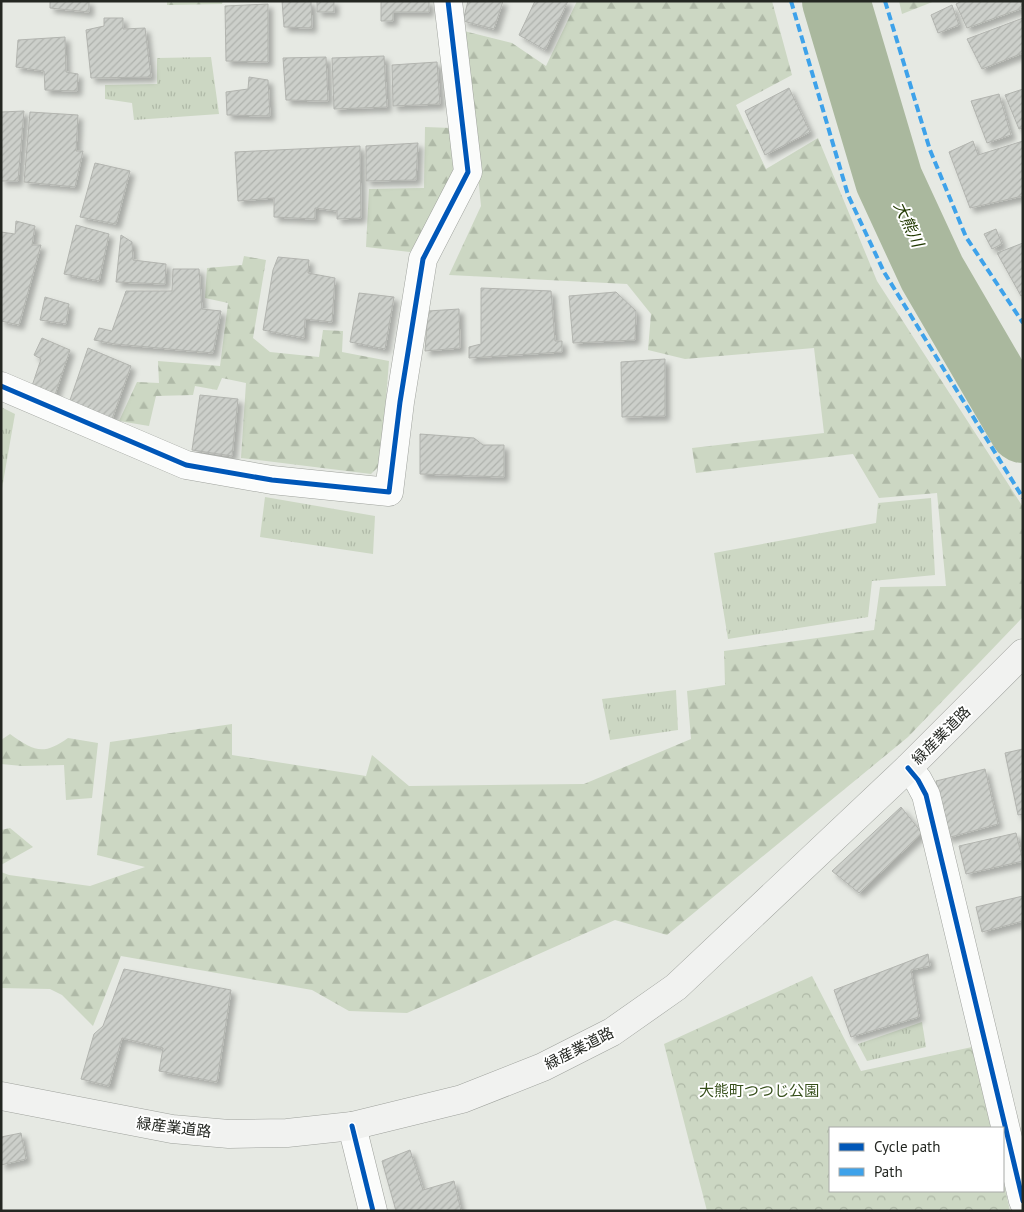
<svg xmlns="http://www.w3.org/2000/svg" width="1024" height="1212" viewBox="0 0 1024 1212" font-family="'PT Sans','Noto Sans JP',sans-serif">
  <style>
    .grass { fill: url(#grass-tufts) }
    .forest { fill: url(#forest-firs) }
    .park { fill: url(#park-crowns) }
    .lines { fill: none; stroke-linecap: round; stroke-linejoin: round }
    .river { stroke: #aab89e; stroke-width: 68 }
    .building { fill: url(#building-hatch); stroke: #b2b4af; filter: url(#shadow) }
    .minor-casing { stroke: #9fa29d; stroke-width: 29 }
    .secondary-casing { stroke: #9fa29d; stroke-width: 29 }
    .minor { stroke: #fbfcfb; stroke-width: 28 }
    .secondary { stroke: #f1f2f0; stroke-width: 28 }
    .quiet { stroke: #3ea2ea; stroke-width: 4; stroke-dasharray: 8 4; stroke-linecap: butt }
    .cycleway-casing { stroke: #fff; stroke-width: 8 }
    .cycleway { stroke: #0057b8; stroke-width: 5 }
    .labels { text-anchor: middle; dominant-baseline: central; stroke-width: 4; stroke-linejoin: round; paint-order: stroke }
    .street-label { font-size: 15px; fill: #242722; stroke: #fff }
    .park-label { font-size: 15px; fill: #37501c; stroke: #fff }
    .water-label { font-size: 16px; font-style: italic; fill: #223a02; stroke: #fff }
  </style>
  <defs>
    <pattern id="grass-tufts" width="24" height="20" patternUnits="userSpaceOnUse" patternTransform="scale(1.25)"><rect width="24" height="20" fill="#ccd7c3"/><path d="M3 7l-1-3M5 7V3M7 7l1-3M15 17l-1-3M17 17v-4M19 17l1-3" fill="none" stroke="#afb9a7"/></pattern>
    <pattern id="forest-firs" width="22" height="20" patternUnits="userSpaceOnUse" patternTransform="scale(1.25)"><rect width="22" height="20" fill="#ccd7c3"/><path d="M5 1l3.5 6h-7zM16 11l3.5 6h-7z" fill="#afb9a7"/></pattern>
    <pattern id="park-crowns" width="20" height="18" patternUnits="userSpaceOnUse" patternTransform="scale(1.25)"><rect width="20" height="18" fill="#ccd7c3"/><path d="M2 6a3 3 0 1 1 6 0M12 15a3 3 0 1 1 6 0" fill="none" stroke="#afb9a7"/></pattern>
    <pattern id="building-hatch" width="6" height="6" patternUnits="userSpaceOnUse" patternTransform="scale(1.25)"><rect width="6" height="6" fill="#cccfca"/><path d="M-1 1l2-2M0 6l6-6M5 7l2-2" fill="none" stroke="#afb2ad"/></pattern>
    <filter id="shadow"><feDropShadow dx="4.5" dy="4.5" stdDeviation="2.5" flood-color="#0004"/></filter>
  </defs>
  <rect width="100%" height="100%" fill="#e6e9e3"/>
  <g class="grass">
    <path d="M211,57L219,114L134,120L132,103L105,99V85L157,84V58Z"/>
    <path d="M1,407L15,414L1,494Z"/>
    <path d="M265,497L375,516L373,554L260,537Z"/>
    <path d="M931,498L935,575L872,581L868,617L728,639L714,553L876,523L878,503Z"/>
    <path d="M676,690L678,730L610,740L602,699Z"/>
    <path d="M922,1022L926,1047L867,1061L858,1044Z"/>
  </g>
  <g class="forest">
    <path d="M167,1H223L222,4L167,5Z"/>
    <path d="M577,1H772L792,75L736,105L766,169L818,138L877,281L1023,507V617L908,737L667,935L615,920L407,1013L349,1011L312,990L121,956L93,1026L62,995L50,989L1,988V872L9,875L90,886L145,867L97,855L110,742L232,724V755L366,776L372,755L409,786L584,784L691,739L687,691L725,685L724,651L874,630L880,587L946,586L937,493L879,498L853,454L696,473L692,448L824,433L814,348L685,359L648,350L651,314L627,284L449,275L481,206L464,31L512,43L546,66Z"/>
    <path d="M899,1H935L902,14Z"/>
    <path d="M425,127L452,128L457,186L426,226L410,252L366,247L369,189L424,188Z"/>
    <path d="M244,256L266,260L253,338L270,352L319,357L323,330L343,331L342,352L389,361L381,464L371,474L241,458L246,383L222,378L217,390L195,386L193,395L156,396L149,426L119,421L137,382L159,383L158,361L220,366L228,303L205,298L207,268L242,265Z"/>
    <path d="M10,734C34,751 43,756 68,738L98,743L92,798L66,800L64,765L22,766L1,764V740Z"/>
    <path d="M10,828L33,847L1,865V830Z"/>
  </g>
  <path class="park" d="M812,976L861,1071L972,1047L991,1128H830V1191H1003V1180L1010,1211H707L664,1044Z"/>
  <g class="lines">
    <path class="river" d="M836,1L889,180L932,273L1023,429"/>
  </g>
  <g class="building">
    <path d="M50,1H89V12L50,8Z"/>
    <path d="M282,1H311L312,28L284,27Z"/>
    <rect x="317" y="1" width="17" height="11"/>
    <path d="M381,1H429V12H393V21H381Z"/>
    <path d="M468,1H503L494,29L463,21Z"/>
    <path d="M535,1H568L545,50L519,35Z"/>
    <path d="M962,1H1020L1023,8L967,28L956,4Z"/>
    <path d="M268,4V62L226,61L225,6Z"/>
    <path d="M952,5L959,25L938,33L931,15Z"/>
    <path d="M104,18H123V29L145,28L151,77L91,78L86,30L104,26Z"/>
    <path d="M1023,18V53L982,69L967,39Z"/>
    <path d="M65,37L66,72L78,74L77,91L45,90L44,71L16,67L18,40Z"/>
    <path d="M384,56L387,107L334,109L332,58Z"/>
    <path d="M326,57L328,101L286,100L283,58Z"/>
    <path d="M437,62L440,104L393,106L392,65Z"/>
    <path d="M249,77L268,80L270,116L227,115L226,92L248,89Z"/>
    <path d="M789,88L810,132L765,155L745,111Z"/>
    <path d="M1023,89V128L1019,129L1005,95Z"/>
    <path d="M999,94L1011,135L987,143L971,101Z"/>
    <path d="M24,111L18,181H1V112Z"/>
    <path d="M30,112L78,115L76,151H83L75,187L24,182Z"/>
    <path d="M973,141L978,155L1023,141V196L970,208L949,152Z"/>
    <path d="M418,143L416,180L366,181V146Z"/>
    <path d="M360,146L361,218L337,219V211L315,208V219L274,217V198L238,201L235,152Z"/>
    <path d="M95,163L130,171L116,224L80,217Z"/>
    <path d="M16,221L35,226L32,245H41L19,325L1,321V232L15,234Z"/>
    <path d="M76,225L109,234L99,281L64,274Z"/>
    <path d="M996,229L1002,244L992,249L984,234Z"/>
    <path d="M121,235L132,242L133,260L166,264L165,284L116,282Z"/>
    <path d="M1023,243V295L1021,296L997,253Z"/>
    <path d="M278,257L309,260L308,273L335,278L332,322L305,319L304,338L263,330L273,270Z"/>
    <path d="M173,269H199L202,309L221,311L213,353L115,344L94,340L99,328L112,331L126,291H172Z"/>
    <path d="M481,288L551,291L555,341H562V352L469,358V347L481,344Z"/>
    <path d="M616,292L636,311L635,340L573,343L569,296Z"/>
    <path d="M359,293L394,297L385,349L350,342Z"/>
    <path d="M45,297L69,304L66,324L40,320Z"/>
    <path d="M459,309L460,348L425,351L428,311Z"/>
    <path d="M42,338L70,350L54,398L31,389L41,359L34,355Z"/>
    <path d="M88,348L131,366L112,419L69,403Z"/>
    <path d="M665,359V416L622,417L621,362Z"/>
    <path d="M200,395L238,399L232,456L192,450Z"/>
    <path d="M420,434L474,438L483,445H504V477L420,474Z"/>
    <path d="M1023,749V814L1018,815L1005,753Z"/>
    <path d="M985,769L998,824L947,838L936,781Z"/>
    <path d="M901,807L922,833L859,893L832,871Z"/>
    <path d="M1016,833L1023,861L966,874L959,846Z"/>
    <path d="M1023,896V921L982,932L976,907Z"/>
    <path d="M928,954L930,966L911,970L919,1017L851,1037L834,990Z"/>
    <path d="M124,969L231,990L217,1082L159,1071L163,1048L122,1038L109,1086L81,1079L94,1034L103,1026Z"/>
    <path d="M21,1133L26,1159L1,1165V1137Z"/>
    <path d="M410,1150L423,1190L454,1181L461,1211H396L382,1161Z"/>
  </g>
  <g class="lines">
    <defs>
      <g id="minor">
        <path d="M1,386L186,465L272,480L389,492L400,402L423,259L468,172L448,1"/>
        <path d="M908,768L918,780L926,795L1023,1201"/>
        <path d="M352,1126L373,1211"/>
      </g>
      <path id="secondary" d="M1,1096L172,1129L229,1134L287,1133L352,1126L462,1099L543,1067L612,1032L676,987L908,768L1023,653"/>
    </defs>
    <use href="#minor" class="minor-casing"/>
    <use href="#secondary" class="secondary-casing"/>
    <use href="#minor" class="minor"/>
    <use href="#secondary" class="secondary"/>
    <g class="quiet">
      <path d="M791,1L848,195L884,272L1023,498"/>
      <path d="M885,1L930,150L966,237L1023,323"/>
    </g>
    <defs>
      <g id="cycleway">
        <path d="M1,386L186,465L272,480L389,492L400,402L423,259L468,172L448,1"/>
        <path d="M908,768L918,780L926,795L1023,1201"/>
        <path d="M352,1126L373,1211"/>
      </g>
    </defs>
    <use href="#cycleway" class="cycleway-casing"/>
    <use href="#cycleway" class="cycleway"/>
  </g>
  <g class="labels">
    <g class="street-label">
      <text transform="translate(941 735) rotate(-45)">緑産業道路</text>
      <text transform="translate(579 1048) rotate(-27)">緑産業道路</text>
      <text transform="translate(174 1127) rotate(7)">緑産業道路</text>
    </g>
    <g class="park-label">
      <text x="759" y="1090">大熊町つつじ公園</text>
    </g>
    <g class="water-label">
      <text transform="translate(909 224) rotate(65)">大熊川</text>
    </g>
  </g>
  <rect width="1024" height="1212" fill="none" stroke="#242722" stroke-width="5"/>
  <rect x="829" y="1127" width="175" height="65" fill="#ffffff" stroke="#a7a9a7"/>
  <rect x="839" y="1143" width="25" height="8" fill="#0057b8" stroke="#a7a9a7"/>
  <text x="874" y="1152" font-size="15" fill="#242722">Cycle path</text>
  <rect x="839" y="1168" width="25" height="8" fill="#3ea2ea" stroke="#a7a9a7"/>
  <text x="874" y="1177" font-size="15" fill="#242722">Path</text>
</svg>
